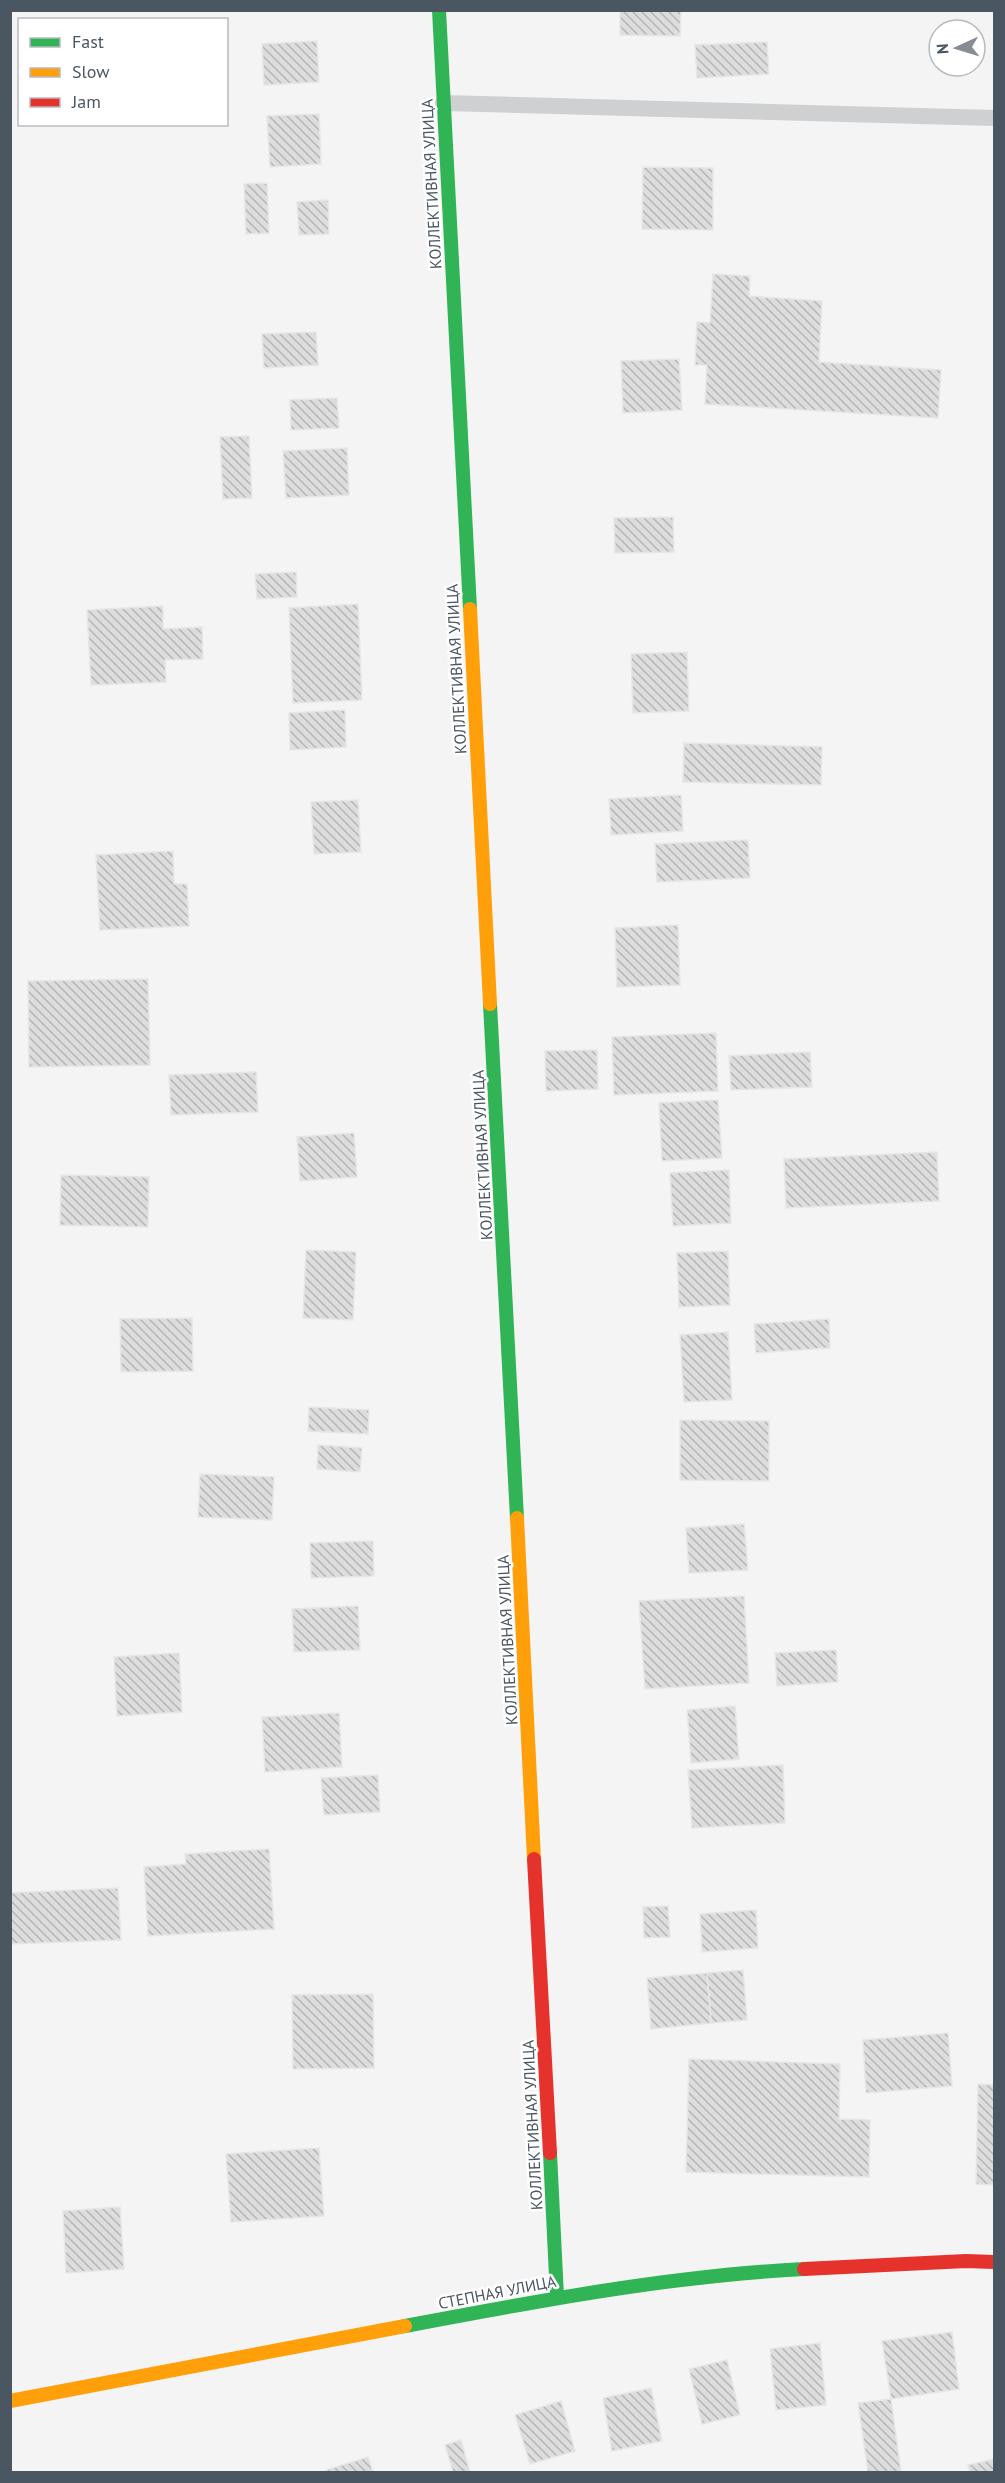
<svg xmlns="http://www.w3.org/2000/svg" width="1005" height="2483" viewBox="0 0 1005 2483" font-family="'PT Sans',sans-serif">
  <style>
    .building { fill: url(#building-back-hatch); stroke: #e5e6e7; stroke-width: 1.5 }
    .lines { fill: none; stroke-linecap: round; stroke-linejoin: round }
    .lane { stroke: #ced0d2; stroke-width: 16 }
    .fast { stroke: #30b455; stroke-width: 14 }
    .slow { stroke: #ff9f0a; stroke-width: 14 }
    .jam { stroke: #e5322d; stroke-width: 14 }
    .labels { text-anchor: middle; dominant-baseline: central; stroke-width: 5; stroke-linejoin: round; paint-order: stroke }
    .street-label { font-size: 16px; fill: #4a5661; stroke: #fff }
  </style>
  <defs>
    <pattern id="building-back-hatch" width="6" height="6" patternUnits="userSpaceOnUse" patternTransform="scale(1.5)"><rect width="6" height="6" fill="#ddddde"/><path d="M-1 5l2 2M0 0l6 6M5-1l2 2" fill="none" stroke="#b5b6b7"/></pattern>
  </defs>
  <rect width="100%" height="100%" fill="#f4f4f4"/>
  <g class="building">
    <path d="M620,10H681L680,36L620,35Z"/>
    <path d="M317,41L319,82L264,85L262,44Z"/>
    <path d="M767,42L769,74L697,78L695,45Z"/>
    <path d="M319,114L321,164L270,167L267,116Z"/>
    <path d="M643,167L713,168V230L642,229Z"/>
    <path d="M267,183L269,233L246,234L244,184Z"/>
    <path d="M328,200L329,234L299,235L297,202Z"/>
    <path d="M713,274L750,276L749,296L822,301L819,362L941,370L938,418L705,404L707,365H695L697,322L710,323Z"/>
    <path d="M316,332L318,365L264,368L262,334Z"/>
    <path d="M679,359L682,410L623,413L621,361Z"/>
    <path d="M337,398L339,428L291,430L290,400Z"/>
    <path d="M249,436L252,498L223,499L220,437Z"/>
    <path d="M347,448L349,495L286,498L283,451Z"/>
    <path d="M673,517L674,552L615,553L614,518Z"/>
    <path d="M296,572L297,597L257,599L255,574Z"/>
    <path d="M358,604L362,700L293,703L289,608Z"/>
    <path d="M163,606V629L202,627L203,659L165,660L166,682L91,685L87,610Z"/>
    <path d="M687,652L689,711L633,713L631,654Z"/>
    <path d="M345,710L346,747L290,750L289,713Z"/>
    <path d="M684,743L822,747L821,785L683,782Z"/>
    <path d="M681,795L683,831L611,835L609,799Z"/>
    <path d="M358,800L361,852L314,854L311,802Z"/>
    <path d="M748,840L750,878L657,882L655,844Z"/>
    <path d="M173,851L174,884H187L189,926L100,930L96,855Z"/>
    <path d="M678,925L680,985L617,987L615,928Z"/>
    <path d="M148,979L150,1065L29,1067L28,981Z"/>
    <path d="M716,1033L718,1091L614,1095L612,1037Z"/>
    <path d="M597,1050L598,1089L546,1091L545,1051Z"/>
    <path d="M810,1052L812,1087L731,1090L729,1056Z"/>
    <path d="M256,1072L258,1112L171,1115L169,1075Z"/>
    <path d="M718,1100L722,1158L662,1161L659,1103Z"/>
    <path d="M354,1133L357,1177L300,1181L297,1137Z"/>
    <path d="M937,1152L939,1201L786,1208L784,1159Z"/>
    <path d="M729,1170L731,1223L673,1226L670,1173Z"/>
    <path d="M61,1175L149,1177L148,1227L60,1225Z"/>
    <path d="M306,1250L356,1252L353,1320L303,1318Z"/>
    <path d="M728,1251L730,1305L679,1307L677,1253Z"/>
    <path d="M192,1318L193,1371L121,1372L120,1319Z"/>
    <path d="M829,1319L830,1348L756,1353L754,1324Z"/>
    <path d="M728,1332L732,1400L684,1402L680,1335Z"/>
    <path d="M309,1407L369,1410L368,1434L308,1431Z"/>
    <path d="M680,1420L769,1421V1481L680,1480Z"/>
    <path d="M318,1445L362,1448L360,1472L317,1469Z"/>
    <path d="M200,1474L274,1477L272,1520L198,1517Z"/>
    <path d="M744,1524L748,1570L689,1573L686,1528Z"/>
    <path d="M373,1541L374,1576L311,1578L310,1543Z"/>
    <path d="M744,1596L749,1683L645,1689L639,1601Z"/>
    <path d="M358,1606L360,1650L294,1652L292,1609Z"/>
    <path d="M836,1650L838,1682L777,1686L775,1653Z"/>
    <path d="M179,1653L182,1712L117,1716L114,1657Z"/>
    <path d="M735,1706L739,1759L691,1763L687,1710Z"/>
    <path d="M339,1713L342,1767L265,1772L262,1717Z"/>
    <path d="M783,1765L785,1823L692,1828L688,1770Z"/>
    <path d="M378,1775L380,1812L324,1815L321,1778Z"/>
    <path d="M269,1849L274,1929L148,1936L144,1867L186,1864L185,1854Z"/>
    <path d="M118,1888L121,1940L10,1944V1893Z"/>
    <path d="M668,1906L670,1937L644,1938L643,1907Z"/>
    <path d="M756,1910L758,1948L702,1952L700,1914Z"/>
    <path d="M743,1970L747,2020L711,2023L707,1973Z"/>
    <path d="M707,1973L711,2023L651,2029L647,1978Z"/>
    <path d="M373,1994L374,2068L293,2069L292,1995Z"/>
    <path d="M948,2033L952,2086L866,2093L863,2040Z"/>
    <path d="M689,2059L840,2064L839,2119L870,2120L869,2177L686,2172Z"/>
    <path d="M978,2084L994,2085V2185L976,2184Z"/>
    <path d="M319,2148L324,2216L231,2222L226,2154Z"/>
    <path d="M120,2207L124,2269L66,2273L63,2211Z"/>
    <path d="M952,2332L959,2389L891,2399L882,2341Z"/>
    <path d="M820,2343L826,2405L776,2410L770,2349Z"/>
    <path d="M727,2360L740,2415L702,2424L689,2369Z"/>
    <path d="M651,2388L662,2441L612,2451L603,2398Z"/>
    <path d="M891,2399L901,2472H868L858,2403Z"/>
    <path d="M561,2401L575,2451L530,2464L515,2415Z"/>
    <path d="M461,2440L470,2472H453L445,2445Z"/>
    <path d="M368,2457L373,2472H326V2470Z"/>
    <path d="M994,2459V2472H970L968,2465Z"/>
  </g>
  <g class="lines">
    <path class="lane" d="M443,103L994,118"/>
    <g class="fast">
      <path d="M439,10L470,609"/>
      <path d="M490,1004L517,1518"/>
      <path d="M550,2153L557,2297"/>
      <path d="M405,2326C537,2301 670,2276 804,2269"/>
    </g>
    <g class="slow">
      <path d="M470,609L490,1004"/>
      <path d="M517,1518L534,1859"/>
      <path d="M10,2401L405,2326"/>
    </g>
    <g class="jam">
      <path d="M534,1859L550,2153"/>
      <path d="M804,2269L966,2261L994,2262"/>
    </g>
  </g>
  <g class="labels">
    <g class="street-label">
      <text transform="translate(431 184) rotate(-93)">КОЛЛЕКТИВНАЯ УЛИЦА</text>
      <text transform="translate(456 669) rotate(-93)">КОЛЛЕКТИВНАЯ УЛИЦА</text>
      <text transform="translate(482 1155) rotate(-93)">КОЛЛЕКТИВНАЯ УЛИЦА</text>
      <text transform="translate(507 1640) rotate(-93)">КОЛЛЕКТИВНАЯ УЛИЦА</text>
      <text transform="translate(532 2125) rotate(-93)">КОЛЛЕКТИВНАЯ УЛИЦА</text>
      <text transform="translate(497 2292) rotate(-11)">СТЕПНАЯ УЛИЦА</text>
    </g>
  </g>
  <rect width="1005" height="2483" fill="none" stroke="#4a5661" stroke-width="24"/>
  <rect x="18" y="18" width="210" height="108" fill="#ffffff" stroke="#b7bbc0" stroke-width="1.5"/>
  <rect x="30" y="38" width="30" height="9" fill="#30b455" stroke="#b7bbc0" stroke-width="1.5"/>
  <text x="72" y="48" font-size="18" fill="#4a5661">Fast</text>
  <rect x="30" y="68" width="30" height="9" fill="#ff9f0a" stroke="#b7bbc0" stroke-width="1.5"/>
  <text x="72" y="78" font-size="18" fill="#4a5661">Slow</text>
  <rect x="30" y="98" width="30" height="9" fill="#e5322d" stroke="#b7bbc0" stroke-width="1.5"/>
  <text x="72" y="108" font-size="18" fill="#4a5661">Jam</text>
  <g transform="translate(957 48) rotate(266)"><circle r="28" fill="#ffffff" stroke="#b7bbc0" stroke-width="1.5"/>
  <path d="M0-4.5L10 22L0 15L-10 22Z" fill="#868d94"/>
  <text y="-9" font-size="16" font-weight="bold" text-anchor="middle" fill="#4a5661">N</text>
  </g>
</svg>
